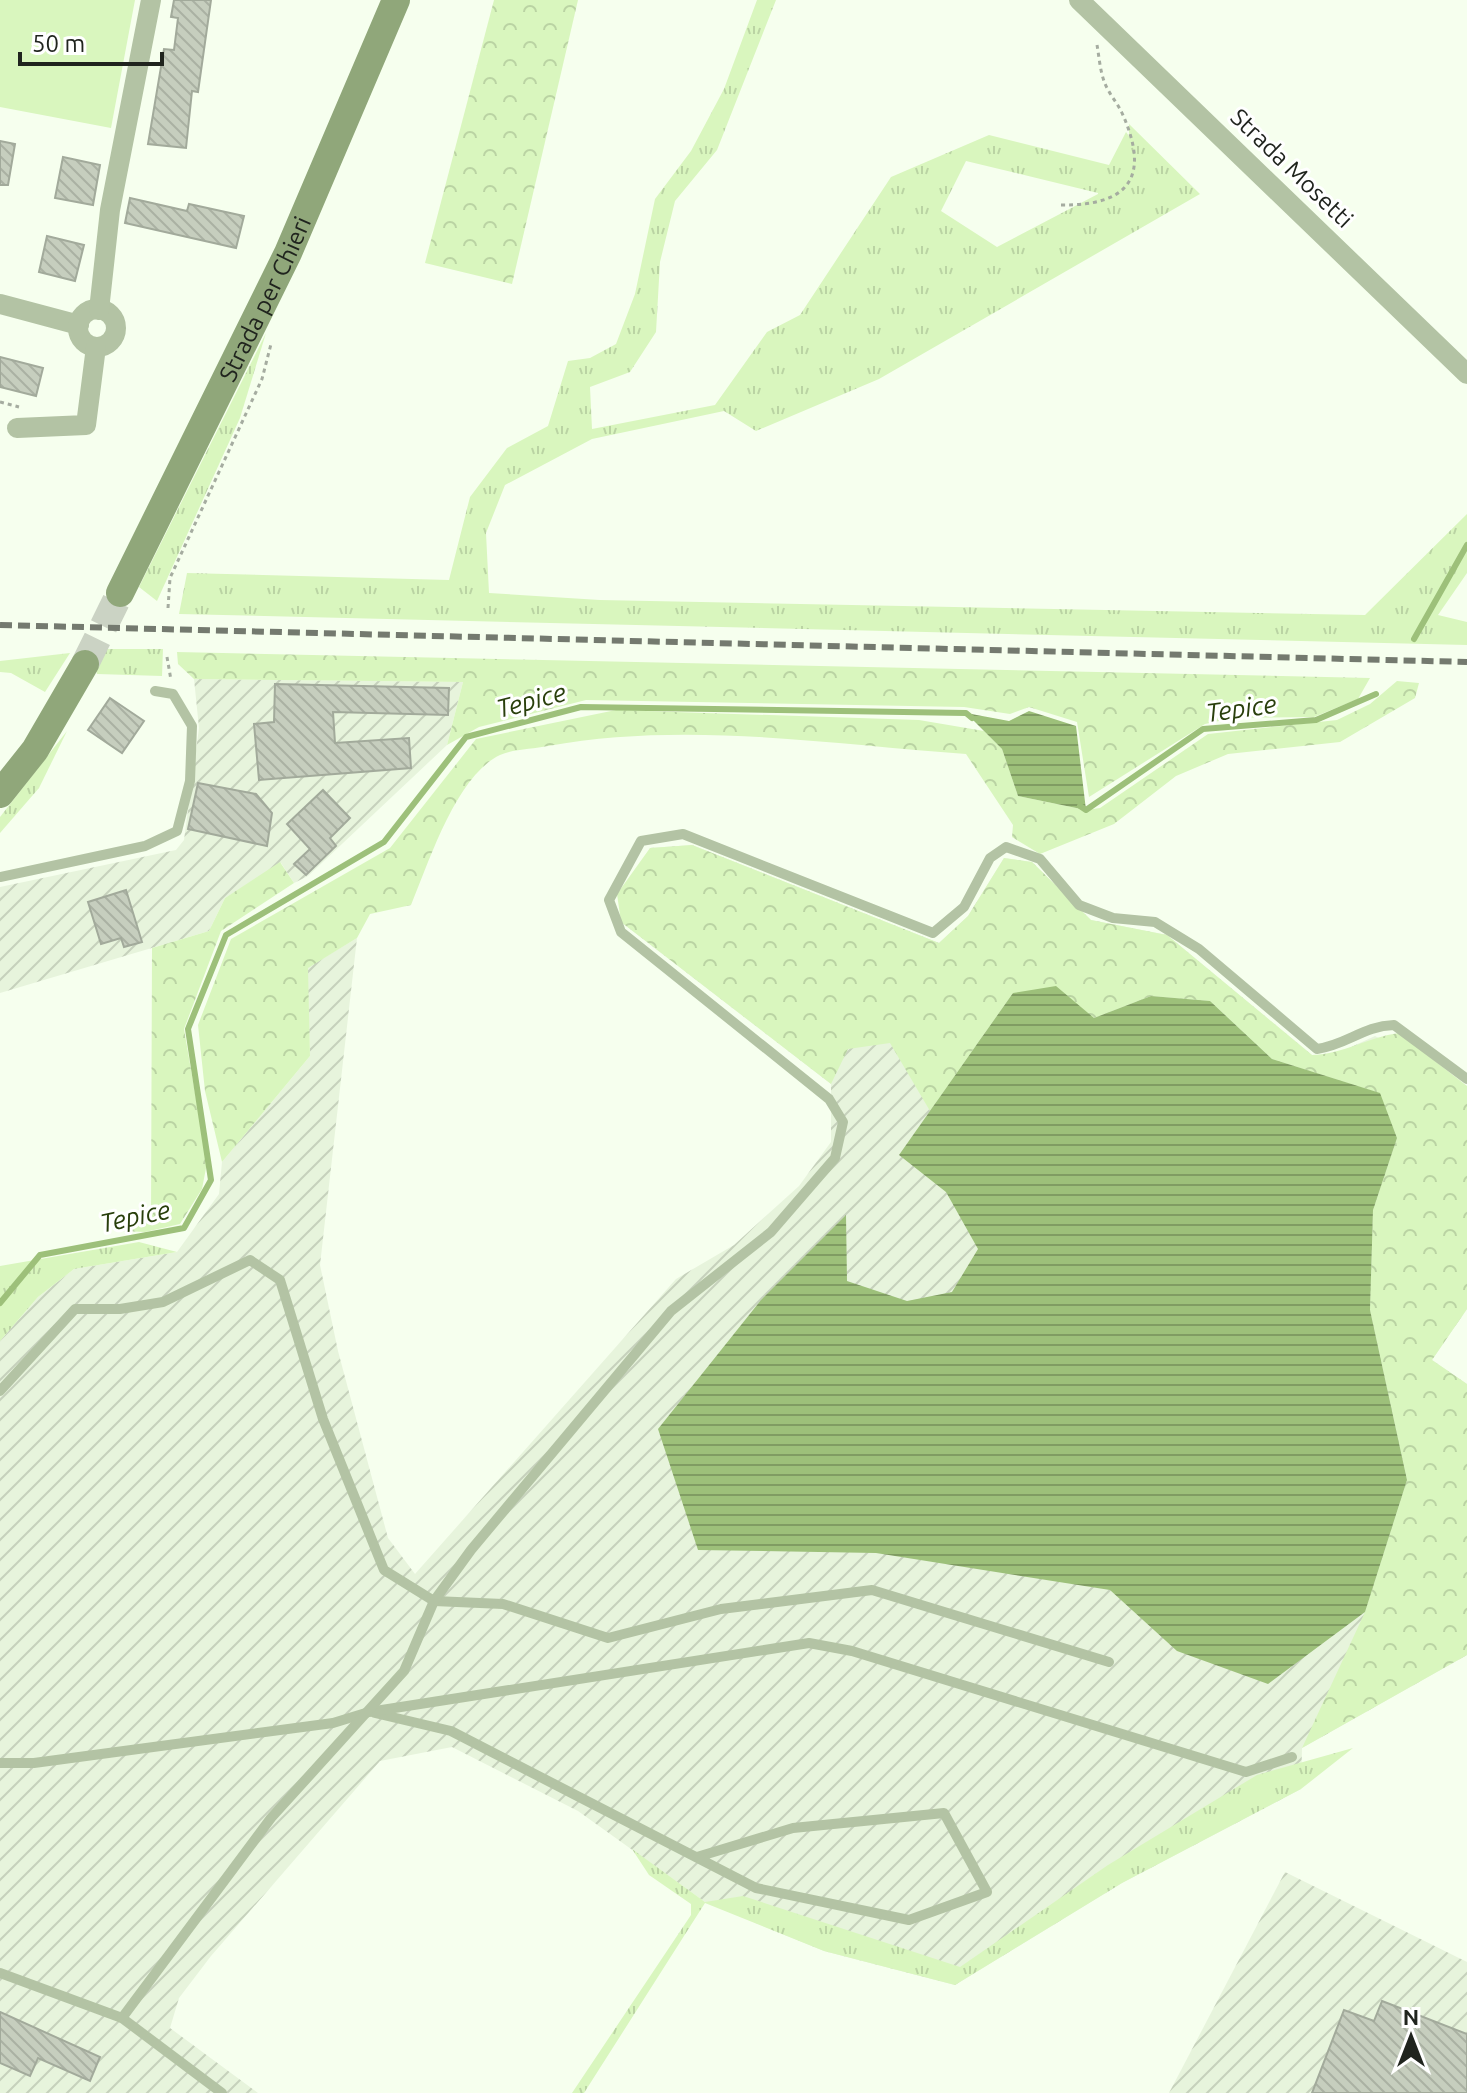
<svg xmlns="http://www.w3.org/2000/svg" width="1467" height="2093" viewBox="0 0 1467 2093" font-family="Ubuntu,sans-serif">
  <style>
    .industrial { fill: url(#industrial-furrows) }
    .grass { fill: url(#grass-tufts); fill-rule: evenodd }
    .forest { fill: url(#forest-crowns) }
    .pitch { fill: #d9f6be }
    .water { fill: url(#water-rules) }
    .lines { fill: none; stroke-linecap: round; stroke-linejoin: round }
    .stream { stroke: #9dc07a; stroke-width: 6 }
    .building { fill: url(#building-back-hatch); stroke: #a2aa9b; stroke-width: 2 }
    .secondary-tunnel { stroke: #cbd3c4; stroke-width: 28; stroke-dasharray: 28 14; stroke-linecap: butt }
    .path { stroke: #a5aca0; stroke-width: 3; stroke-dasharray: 4 4; stroke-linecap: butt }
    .service { stroke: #b3c3a4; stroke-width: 10 }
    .minor { stroke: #b3c3a4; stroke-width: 20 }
    .secondary { stroke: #90a77a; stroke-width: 28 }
    .rail { stroke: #747a6f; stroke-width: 6; stroke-dasharray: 12 6; stroke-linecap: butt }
    .labels { text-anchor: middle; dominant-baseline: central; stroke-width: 6; stroke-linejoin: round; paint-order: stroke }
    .street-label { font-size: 24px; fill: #20241e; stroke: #fff }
    .water-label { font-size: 26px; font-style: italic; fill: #293f0c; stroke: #fff }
  </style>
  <defs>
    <pattern id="industrial-furrows" width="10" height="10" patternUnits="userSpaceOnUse" patternTransform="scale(2)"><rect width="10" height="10" fill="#e7f4dc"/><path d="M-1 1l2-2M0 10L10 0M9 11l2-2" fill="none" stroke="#c6d1bc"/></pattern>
    <pattern id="grass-tufts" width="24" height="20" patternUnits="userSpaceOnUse" patternTransform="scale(2)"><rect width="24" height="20" fill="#d9f6be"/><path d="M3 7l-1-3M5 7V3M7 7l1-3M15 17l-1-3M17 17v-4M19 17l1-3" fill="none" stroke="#bad3a3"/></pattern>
    <pattern id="forest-crowns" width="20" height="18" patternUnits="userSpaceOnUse" patternTransform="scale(2)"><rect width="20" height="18" fill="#d9f6be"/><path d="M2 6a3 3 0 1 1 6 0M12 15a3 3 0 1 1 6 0" fill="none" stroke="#bad3a3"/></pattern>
    <pattern id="water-rules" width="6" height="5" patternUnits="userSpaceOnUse" patternTransform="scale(2)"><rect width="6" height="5" fill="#9dc07a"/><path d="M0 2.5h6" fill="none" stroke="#809c63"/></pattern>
    <pattern id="building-back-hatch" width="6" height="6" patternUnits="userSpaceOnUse" patternTransform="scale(2)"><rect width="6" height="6" fill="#c6cebe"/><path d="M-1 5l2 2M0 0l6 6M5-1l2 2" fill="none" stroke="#aab1a3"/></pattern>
  </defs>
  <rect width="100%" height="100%" fill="#f6ffee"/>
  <g class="industrial">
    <path d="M194,679L463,682L447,745L308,876L294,883L281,863L225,898L209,931L0,993V887L176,850L184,840L199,728Z"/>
    <path d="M692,845L939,943L968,916L1004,858L1032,862L1091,920L1167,935L1312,1055L1336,1054L1375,1036L1467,1086V1309L1432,1360L1467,1384V1655L1302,1748L1301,1789L1122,1883L955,1985L824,1951L705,1902L578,1811L452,1747L380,1761L211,1956L179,1998L170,2028L258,2093H0V1341L38,1297L74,1269L177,1252L219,1194L222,1162L310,1056L307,968L357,938L320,1265L338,1351L388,1538L415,1574L676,1279L734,1245L799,1186L831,1142V1084L621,922L650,848Z"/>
    <path d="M1285,1872L1467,1962V2093H1169Z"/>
  </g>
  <g class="grass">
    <path d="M757,0H776L717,150L675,201L660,262L656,332L630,372L590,387L592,429L715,405L767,332L800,315L891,177L989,135L1109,165L1126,132L1129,136V124L1200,194L879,379L756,431L724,411L592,439L505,485L486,533L489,593L600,600L1365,615L1467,514V573L1438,615L1467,622V645L179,614L187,573L449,580L470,497L507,448L548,426L568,361L590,358L616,344L635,294L655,199L691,151L724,89ZM966,161L1098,193V194L997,247L941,211Z"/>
    <path d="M266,333L240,418L157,601L139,587Z"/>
    <path d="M98,649H163L162,676L97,674L94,662Z"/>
    <path d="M70,653L45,692L11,673L0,672V661Z"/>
    <path d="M67,731L39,788L0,833V817Z"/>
    <path d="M139,1242L177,1252L74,1269L38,1297L0,1341V1266Z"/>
    <path d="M1353,1748L1301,1789L1122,1883L955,1985L824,1951L705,1903L584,2093H572L691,1915V1904L649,1875L632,1849L705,1902L743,1896L960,1967L1108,1865L1257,1775Z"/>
  </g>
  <g class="forest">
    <path d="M494,0H578L512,284L425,263Z"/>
    <path d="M177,652L1370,678L1358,699L1314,717L1233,718L1205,724L1089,797L1077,722L1029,707L1010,714L964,707L586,700L479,727L447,745L463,682L194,679L178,664Z"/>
    <path d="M1397,681L1419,683L1415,698L1340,742L1228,754L1176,776L1114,824L1040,854L1012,837L1013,825L966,754C828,744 685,721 548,746C534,749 513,749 500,755C456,776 429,862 411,905L370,914L357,938L308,968L310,1056L222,1162L205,1091L198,1025L231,939L390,848L476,739L616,710L919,720L984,731L1002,749L1018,796L1086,810L1100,808L1208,734L1337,720L1370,704Z"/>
    <path d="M692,845L939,943L968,916L1004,858L1032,862L1091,920L1167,935L1312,1055C1344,1054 1368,1037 1399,1033L1467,1086V1309L1432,1360L1467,1384V1655L1302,1748L1365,1612L1407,1480L1370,1310L1373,1210L1397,1138L1379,1093L1272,1059L1210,1001L1151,996L1094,1018L1013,993L930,1111L890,1043L848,1049L831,1084L621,922L617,894L650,848Z"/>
    <path d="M280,862L294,883L221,931L184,1029L207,1163L202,1189L180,1224L145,1232L121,1231L151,1218L152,948L209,931L225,898Z"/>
  </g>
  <path class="pitch" d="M0,0H135L111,128L0,107Z"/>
  <g class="water">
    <path d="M1029,711L1076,726L1086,810L1018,796L1002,749L966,713L1009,721Z"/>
    <path d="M1056,986L1094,1018L1151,996L1210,1001L1272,1059L1380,1093L1397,1138L1373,1210L1370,1310L1407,1480L1365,1612L1268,1684L1177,1651L1110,1590L876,1553L698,1550L658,1429L761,1300L846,1215L847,1281L907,1301L952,1292L978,1249L946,1192L899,1155L1013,993Z"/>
  </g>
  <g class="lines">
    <g class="stream">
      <path d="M1414,639L1467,545"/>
      <path d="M1080,806L1086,810L1203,729L1316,720L1376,694"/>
      <path d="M0,1303L40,1255L184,1228L211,1180L188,1029L226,935L384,842L466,737L581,707L966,713L972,718"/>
    </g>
  </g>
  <g class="building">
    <path d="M174,0H211L198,92L192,91L186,148L148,144L164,49L174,50L178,18L171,17Z"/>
    <path d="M0,141L15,144L8,185H0Z"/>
    <path d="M63,157L100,165L93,205L55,198Z"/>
    <path d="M130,198L187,211L189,204L244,216L236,248L125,223Z"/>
    <path d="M47,236L84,245L75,281L39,272Z"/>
    <path d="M0,357L43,368L36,396L0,387Z"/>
    <path d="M275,684L449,688L448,715L333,712L335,743L409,738L411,768L259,780L254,724L274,722Z"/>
    <path d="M110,698L144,721L122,753L88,730Z"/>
    <path d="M198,783L256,794L272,813L267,846L188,829Z"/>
    <path d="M323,790L350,818L330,838L336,846L306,875L294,864L310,849L287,824Z"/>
    <path d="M126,890L142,942L124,947L121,938L101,944L88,902Z"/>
    <path d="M1382,2001L1467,2034V2093H1312L1344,2010L1374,2021Z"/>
    <path d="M0,2012L100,2057L90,2081L38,2058L30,2076L0,2063Z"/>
  </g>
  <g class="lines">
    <path class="secondary-tunnel" d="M85,664L120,593"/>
    <g class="path">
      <path d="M1061,205C1129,206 1151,177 1122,113C1117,102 1108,93 1104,81C1100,70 1099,56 1097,45"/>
      <path d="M0,402L19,407"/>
      <path d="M168,608L170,578L262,379L271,344"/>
      <path d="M167,657L171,680"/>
    </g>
    <g class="service">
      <path d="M0,877L145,846L177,831L190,781L192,726L173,694L155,691"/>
      <path d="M0,1391L75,1309H120L163,1302L250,1260L280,1280L323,1419L384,1570L434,1601L503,1604L608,1638L721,1609L872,1590L1109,1662"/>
      <path d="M375,1713L451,1731L756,1888L909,1920L987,1892L944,1813L793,1828L697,1857"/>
      <path d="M0,1763H34L333,1723L369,1712L809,1643L852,1651L1246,1772L1292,1757"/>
      <path d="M0,1973L122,2018L222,2093"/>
      <path d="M122,2018L271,1818L404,1671L434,1601L471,1550L671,1311L771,1232L835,1158L843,1122L829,1099L621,932L609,900L641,841L683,834L933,933L964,907L990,858L1006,847L1040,859L1079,905L1113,918L1155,922L1199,949L1317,1049C1347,1045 1363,1026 1394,1025L1467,1079"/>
    </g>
    <g class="minor">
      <path d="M1079,0L1467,374"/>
      <path d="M0,304L79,325"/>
      <circle cx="97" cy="328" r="19"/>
      <path d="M99,310L110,210L151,0"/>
      <path d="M17,428L86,425L96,347"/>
    </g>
    <g class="secondary">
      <path id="s1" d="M120,593L288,253L396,0"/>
      <path d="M0,794L35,750L85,664"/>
    </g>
    <path class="rail" d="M0,625L1467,662"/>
  </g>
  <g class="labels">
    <g class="street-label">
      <text transform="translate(1292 168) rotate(44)">Strada Mosetti</text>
      <text stroke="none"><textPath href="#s1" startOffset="328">Strada per Chieri</textPath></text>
    </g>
    <g class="water-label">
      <text transform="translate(531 700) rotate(-15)">Tepice</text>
      <text transform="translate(1241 708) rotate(-8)">Tepice</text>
      <text transform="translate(135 1216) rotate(-12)">Tepice</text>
    </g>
  </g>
  <g transform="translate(1411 2037)" stroke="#ffffff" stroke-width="6" paint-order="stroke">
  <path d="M0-6L14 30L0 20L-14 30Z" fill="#20241e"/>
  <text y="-12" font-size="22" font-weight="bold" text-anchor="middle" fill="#20241e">N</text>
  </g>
  <path d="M20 52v12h142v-12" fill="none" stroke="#20241e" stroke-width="4"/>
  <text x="32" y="52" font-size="24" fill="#20241e" stroke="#ffffff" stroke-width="6" paint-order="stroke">50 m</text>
</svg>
